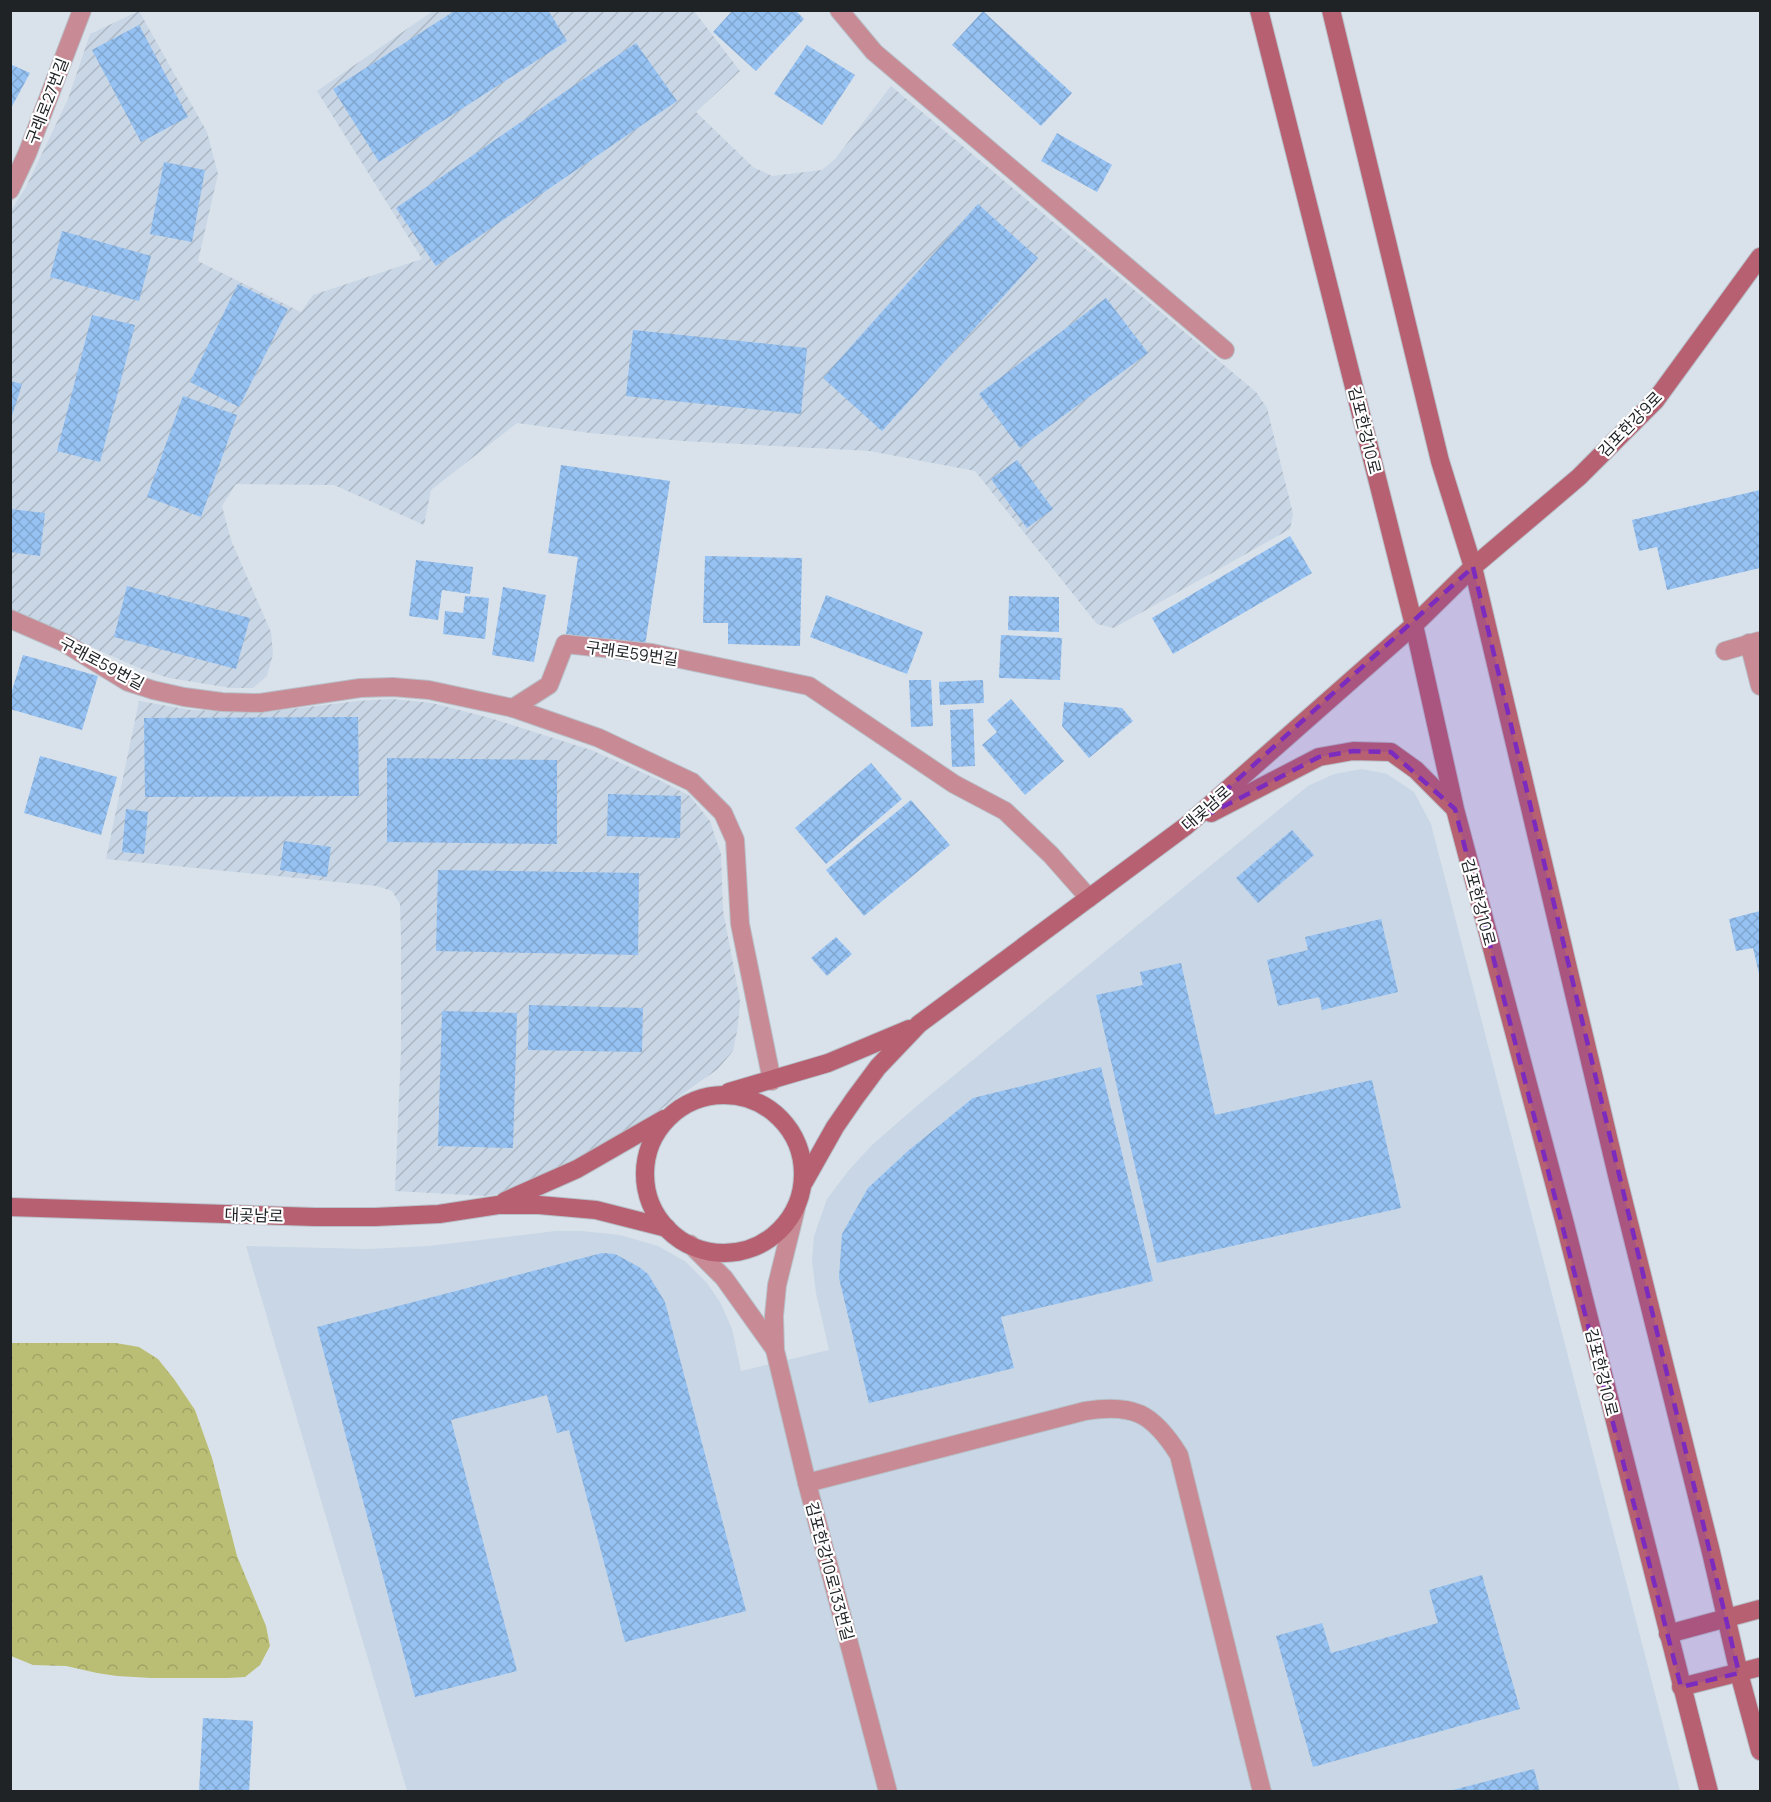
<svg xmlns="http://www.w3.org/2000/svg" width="1771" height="1802" viewBox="0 0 1771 1802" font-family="Manrope,'Noto Sans KR',sans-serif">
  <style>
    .built { fill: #c8d6e5 }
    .industrial { fill: url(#industrial-furrows) }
    .forest { fill: url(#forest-crowns) }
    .building { fill: url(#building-cross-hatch) }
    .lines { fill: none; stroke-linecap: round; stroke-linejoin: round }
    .lane-casing { stroke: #b8c0c8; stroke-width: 20 }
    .street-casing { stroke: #b8c0c8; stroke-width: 20 }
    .secondary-casing { stroke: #b8c0c8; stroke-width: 20 }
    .lane { stroke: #c88b95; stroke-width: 18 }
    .street { stroke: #c88b95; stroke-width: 18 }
    .secondary { stroke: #b66071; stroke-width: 18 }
    .marked { fill: #7b2cbf; fill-opacity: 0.2; stroke: #7b2cbf; stroke-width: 4.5; stroke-dasharray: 12 8; stroke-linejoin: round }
    .labels { text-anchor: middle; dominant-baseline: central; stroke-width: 4.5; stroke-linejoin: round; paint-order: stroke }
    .street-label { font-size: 16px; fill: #202326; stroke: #fff }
  </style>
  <defs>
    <pattern id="industrial-furrows" width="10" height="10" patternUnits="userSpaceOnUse" patternTransform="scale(1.5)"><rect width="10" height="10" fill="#c8d6e5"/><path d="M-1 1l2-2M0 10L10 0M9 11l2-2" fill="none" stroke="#acb7c4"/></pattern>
    <pattern id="forest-crowns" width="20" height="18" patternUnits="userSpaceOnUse" patternTransform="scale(1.5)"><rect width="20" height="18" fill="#babe74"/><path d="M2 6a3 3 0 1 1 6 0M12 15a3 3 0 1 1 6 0" fill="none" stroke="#a0a364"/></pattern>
    <pattern id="building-cross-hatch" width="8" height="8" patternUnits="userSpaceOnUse" patternTransform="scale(1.5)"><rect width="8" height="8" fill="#95c2f3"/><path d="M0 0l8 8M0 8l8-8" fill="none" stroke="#80a6d0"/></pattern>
  </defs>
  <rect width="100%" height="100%" fill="#d9e2eb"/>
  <path class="built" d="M1362,769L1387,774L1414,792L1431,824L1680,1791H407L246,1246L368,1249L428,1246L556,1231H582L620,1235L658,1246L686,1262L707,1283L720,1302L732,1329L741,1371L829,1350L816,1293L812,1261L814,1236L827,1199L849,1170L871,1146L919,1104L1308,786L1334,774Z"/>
  <g class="industrial">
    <path d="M139,11L207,132L218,174L198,261L301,312L313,295L422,259L317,91L433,11H694L740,71L696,112L753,167L772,176L822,170L835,159L891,86L1256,392L1267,408L1293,514L1290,529L1114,628L1097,624L975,471L870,451L683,441L590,433L517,423L431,490L424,525L334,485L236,484L222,506L231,540L271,632L273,654L267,676L253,688H231L169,678L141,669L26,618L11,613L10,212L26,187L68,99L90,34Z"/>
    <path d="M392,699L432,703L490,718L591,750L657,779L690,796L710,821L721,854L723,910L740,1001L738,1026L733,1051L718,1069L580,1166L519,1191L485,1196L395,1191L401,1050V939L400,904L392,891L377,886L106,859L139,701L191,710L266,712L358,701Z"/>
  </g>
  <path class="forest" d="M11,1343H116L139,1347L158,1359L174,1379L195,1410L212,1458L237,1556L266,1626L270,1646L260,1665L245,1677L228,1678H151L117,1676L97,1673L66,1666L33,1665L11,1656Z"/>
  <g class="building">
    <path d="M456,10H548L567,41L379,162L333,89Z"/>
    <path d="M733,10H795L804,19L756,71L713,32Z"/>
    <path d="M983,11L1072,93L1041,126L952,45Z"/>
    <path d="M139,25L188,117L141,142L92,50Z"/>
    <path d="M636,43L677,101L436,266L396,208Z"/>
    <path d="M807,45L855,75L822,125L774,94Z"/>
    <path d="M10,64L30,73L10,110Z"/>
    <path d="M1057,133L1112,165L1097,192L1041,161Z"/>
    <path d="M164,162L205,170L192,242L150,234Z"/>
    <path d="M978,204L1038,258L882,431L823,378Z"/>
    <path d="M62,231L151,256L139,301L50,277Z"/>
    <path d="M238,284L288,309L239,407L190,382Z"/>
    <path d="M1106,298L1148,353L1020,448L979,394Z"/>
    <path d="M92,315L135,325L100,462L57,451Z"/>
    <path d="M633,330L807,348L801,414L626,396Z"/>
    <path d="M10,381L22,384L11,419H10Z"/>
    <path d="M183,396L237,415L201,517L147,497Z"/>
    <path d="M1017,460L1053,509L1027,528L991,479Z"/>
    <path d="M561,465L670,481L645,646L566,634L578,557L548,553Z"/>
    <path d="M1760,490V568L1667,590L1657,547L1639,551L1632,520Z"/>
    <path d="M10,509L45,513L40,556L10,552Z"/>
    <path d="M1290,536L1312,573L1173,654L1152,618Z"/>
    <path d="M705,556L802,558L800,646L728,644V623H703Z"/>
    <path d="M416,560L473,567L470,594L442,590L438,620L409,616Z"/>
    <path d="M127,586L250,618L236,669L114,637Z"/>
    <path d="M503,587L546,595L534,662L492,655Z"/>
    <path d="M826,595L923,632L907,674L810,637Z"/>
    <path d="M465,596L489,598L485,639L443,634L445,611L463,613Z"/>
    <path d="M1009,596L1059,597V632L1008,630Z"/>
    <path d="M1001,635L1062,638L1060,680L999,678Z"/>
    <path d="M23,655L98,676L82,730L10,709V697Z"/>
    <path d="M909,680H931L933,726L911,727Z"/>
    <path d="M983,680L984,703L940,705L939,682Z"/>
    <path d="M1011,699L1064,761L1025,795L982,745L997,732L987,720Z"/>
    <path d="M1064,702L1122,708L1133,721L1089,758L1062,726Z"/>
    <path d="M973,709L975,766L952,767L950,710Z"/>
    <path d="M358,717L359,796L145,797L144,718Z"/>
    <path d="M40,756L117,777L101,835L24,813Z"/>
    <path d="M387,758L557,760V844L387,842Z"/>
    <path d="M871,763L902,799L826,864L795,828Z"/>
    <path d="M608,794L681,796L680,838L607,836Z"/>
    <path d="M911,800L950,845L864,916L826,870Z"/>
    <path d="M126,809L148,812L144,854L122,852Z"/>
    <path d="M1292,830L1314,855L1258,903L1236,878Z"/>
    <path d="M284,841L331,847L327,877L280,870Z"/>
    <path d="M438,870L639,873L638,955L436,951Z"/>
    <path d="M1760,911V978L1753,948L1736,951L1729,919Z"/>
    <path d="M1381,919L1398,992L1322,1010L1319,997L1278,1006L1267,960L1308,950L1305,937Z"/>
    <path d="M836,937L852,954L827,976L811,958Z"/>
    <path d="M1181,963L1215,1115L1372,1080L1401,1208L1157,1263L1096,995L1143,985L1140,972Z"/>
    <path d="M529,1005L643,1008L642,1052L528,1050Z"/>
    <path d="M442,1011L517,1013L513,1148L438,1146Z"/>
    <path d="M1101,1067L1153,1281L1001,1317L1014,1368L869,1403L839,1278L842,1234L868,1188L908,1151L973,1098Z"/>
    <path d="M602,1253L615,1254L639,1267L648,1274L665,1302L746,1611L625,1642L569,1430L557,1433L547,1395L451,1420L517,1671L415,1697L317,1327Z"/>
    <path d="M1482,1575L1520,1709L1313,1767L1276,1636L1322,1623L1331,1653L1438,1623L1429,1590Z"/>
    <path d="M203,1718L253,1721L249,1792H199Z"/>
    <path d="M1534,1769L1540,1792H1449V1791Z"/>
  </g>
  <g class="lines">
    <defs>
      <g id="lane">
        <path d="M10,190L27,154L82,10"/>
        <path d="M10,619L63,642L128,682L153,690L184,697L222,702L260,703L360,688L393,687L429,690L513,708L549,685L565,644L652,653L809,686L954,784L1005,811L1051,855L1089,898"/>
        <path d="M513,708L599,738L692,782L723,813L735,840L740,924L772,1081"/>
      </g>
      <g id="street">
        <path d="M839,10L874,52L1225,350"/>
        <path d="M1749,643L1760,686"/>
        <path d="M1725,651L1759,641"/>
        <path d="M796,1208L777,1285L774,1316L775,1350L807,1483L888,1792"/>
        <path d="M690,1244L724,1278L774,1348"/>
        <path d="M807,1483L1085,1411C1133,1403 1153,1413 1179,1455L1262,1792"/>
      </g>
      <g id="secondary">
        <path d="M1259,10L1414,625L1455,809L1565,1224L1709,1792"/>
        <path d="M1331,10L1440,461L1473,567L1617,1175L1711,1552L1739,1673L1760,1751"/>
        <path d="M1211,813L1319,757L1353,751L1391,752L1416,770L1454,808"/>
        <path d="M729,1092L828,1063L909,1029"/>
        <circle cx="724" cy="1174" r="79"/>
        <path d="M804,1182L835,1127L855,1098L878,1067L919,1024L1186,826L1414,625L1473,567L1579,477L1655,401L1760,257"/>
        <path d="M505,1201L577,1169L664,1119"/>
        <path d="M10,1207L315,1217H375L439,1214L498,1205H539L596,1210L667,1228"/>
        <path d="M1668,1634L1760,1609"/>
        <path d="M1681,1687L1760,1667"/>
      </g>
    </defs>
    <use href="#lane" class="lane-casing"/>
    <use href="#street" class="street-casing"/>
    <use href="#secondary" class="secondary-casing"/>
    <use href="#lane" class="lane"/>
    <use href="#street" class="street"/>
    <use href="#secondary" class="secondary"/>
  </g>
  <path class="marked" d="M1473,567L1739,1673L1681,1687L1455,809L1391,752L1353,751L1319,757L1186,826Z"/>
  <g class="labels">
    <g class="street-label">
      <text transform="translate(47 101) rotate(-69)">구래로27번길</text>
      <text transform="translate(1630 424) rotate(-46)">김포한강9로</text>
      <text transform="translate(1365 430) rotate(76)">김포한강10로</text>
      <text transform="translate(632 653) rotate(8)">구래로59번길</text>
      <text transform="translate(102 663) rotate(28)">구래로59번길</text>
      <text transform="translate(1206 808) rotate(-41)">대곶남로</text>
      <text transform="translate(1479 902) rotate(75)">김포한강10로</text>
      <text transform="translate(254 1215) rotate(2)">대곶남로</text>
      <text transform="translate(1602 1372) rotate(76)">김포한강10로</text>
      <text transform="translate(830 1571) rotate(75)">김포한강10로133번길</text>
    </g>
  </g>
  <rect width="1771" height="1802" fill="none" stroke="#202326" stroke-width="24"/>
</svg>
